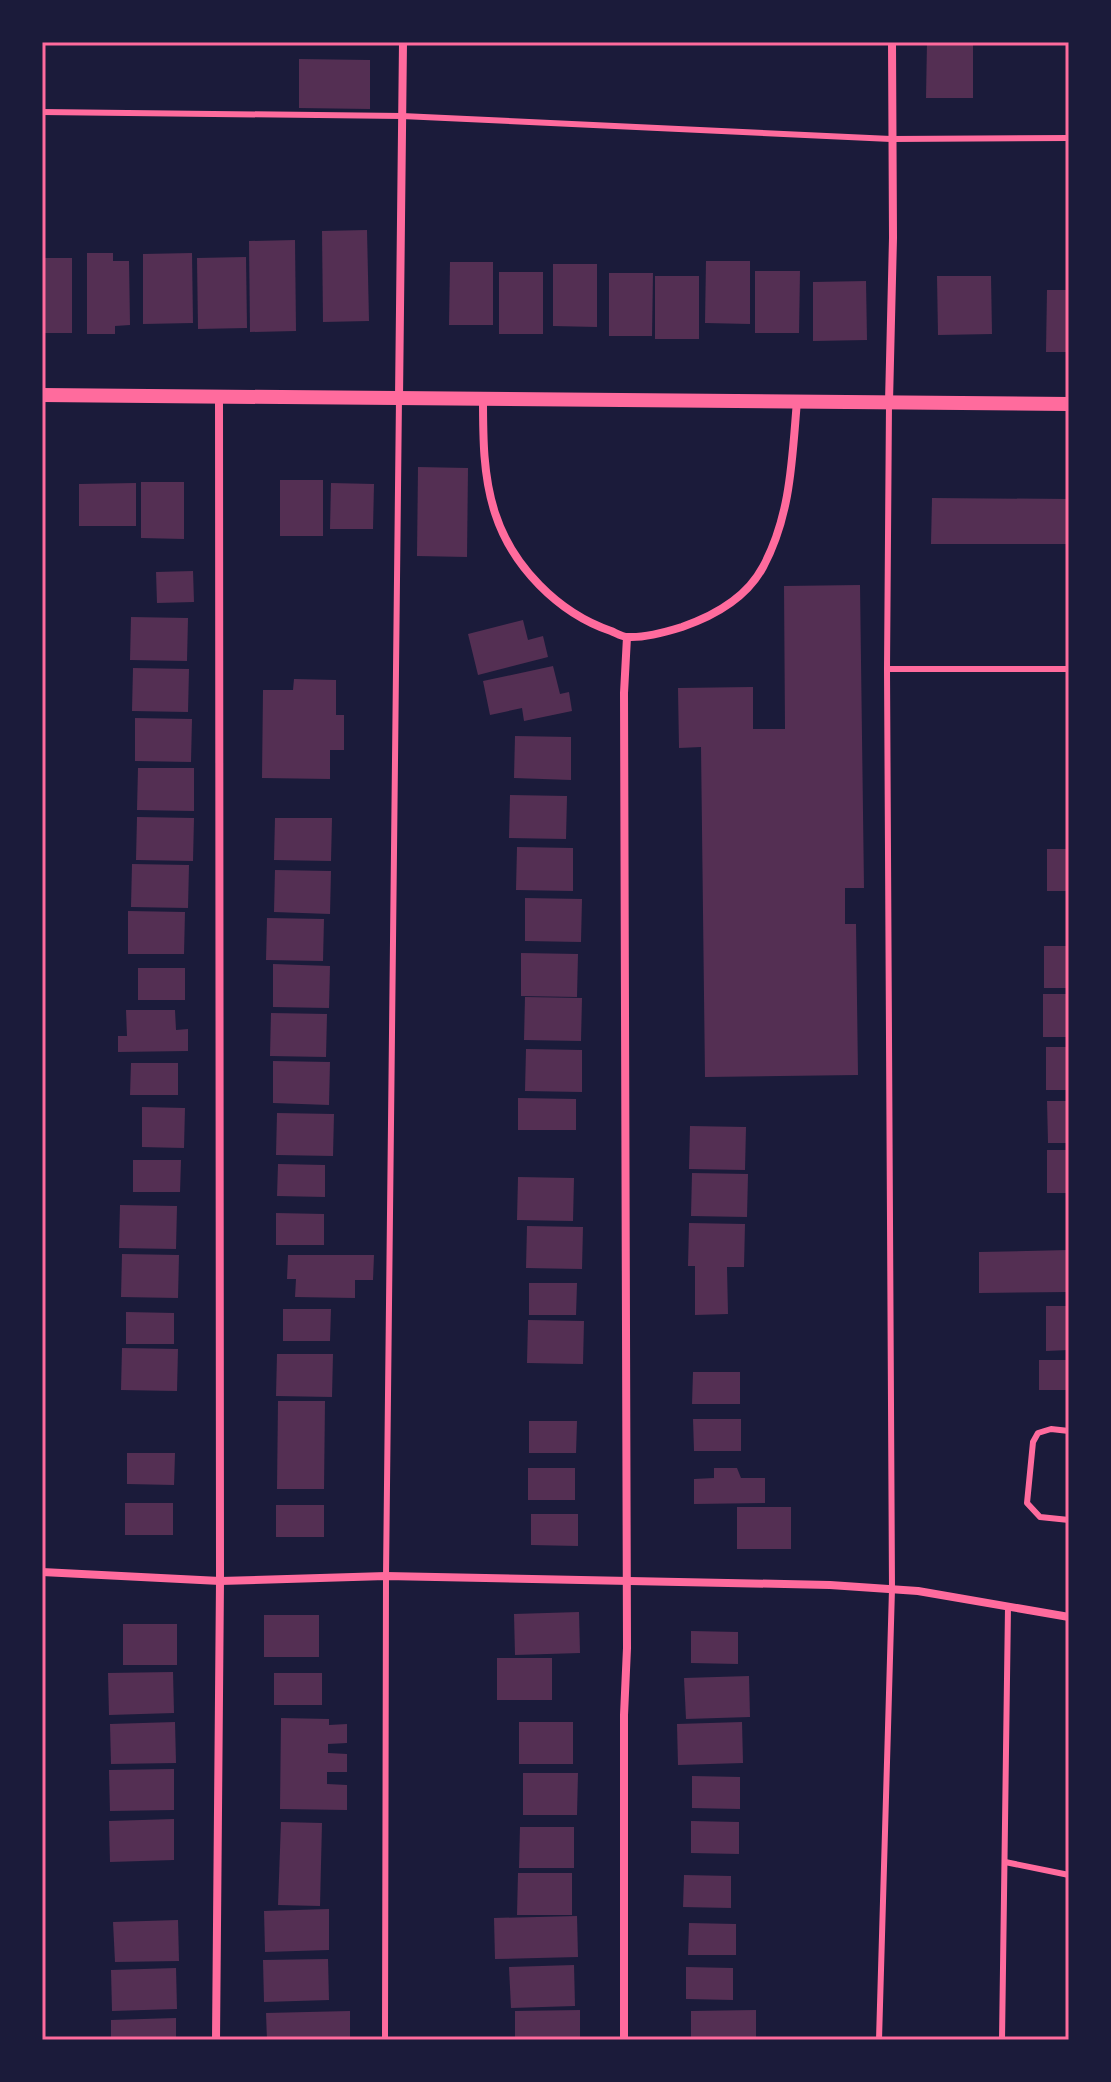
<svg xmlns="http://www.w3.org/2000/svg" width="1111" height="2082" viewBox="0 0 1111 2082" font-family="Commissioner,sans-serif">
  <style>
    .building { fill: #542f53 }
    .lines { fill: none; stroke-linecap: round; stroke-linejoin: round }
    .service { stroke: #ff6b9d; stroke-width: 6 }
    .minor { stroke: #ff6b9d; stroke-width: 8 }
    .tertiary { stroke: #ff6b9d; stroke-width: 14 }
    .neatline { fill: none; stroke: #ff6b9d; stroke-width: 3 }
  </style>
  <rect width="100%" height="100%" fill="#1b1b3a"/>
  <g class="building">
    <path d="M927,42H973V98H926Z"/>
    <path d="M299,59L370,60V109L299,108Z"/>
    <path d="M367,230L369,321L323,322L322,231Z"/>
    <path d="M295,240L296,331L250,332L249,241Z"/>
    <path d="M87,253H113V261H129L130,325L115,326V334H87Z"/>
    <path d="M192,253L193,323L143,324V254Z"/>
    <path d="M246,257L247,328L198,329L197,258Z"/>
    <rect x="42" y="258" width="30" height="75"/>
    <path d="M706,261H750V324L705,323Z"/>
    <path d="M450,262H493V325H449Z"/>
    <path d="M553,264H597V327L553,326Z"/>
    <path d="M755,271H800L799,333H755Z"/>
    <rect x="499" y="272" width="44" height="62"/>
    <path d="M609,273H653L652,336H609Z"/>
    <rect x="655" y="276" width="44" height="63"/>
    <path d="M937,276H991L992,334L938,335Z"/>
    <path d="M866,281L867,340L813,341V282Z"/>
    <path d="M1047,290H1069V352H1046Z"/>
    <path d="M418,467L468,468L467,557L417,556Z"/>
    <rect x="280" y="480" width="43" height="56"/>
    <path d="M141,482H184V539L141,538Z"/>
    <path d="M136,483V526H79V484Z"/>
    <path d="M331,483L374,484L373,529H330Z"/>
    <path d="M932,498L1069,499V544H931Z"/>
    <path d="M193,571L194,602L157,603L156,572Z"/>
    <path d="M860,585L864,888H845V924H856L858,1075L705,1077L701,747L679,748L678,688L753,687V729H785L784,586Z"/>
    <path d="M131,617L188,618L187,661L130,660Z"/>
    <path d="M523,620L528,640L543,636L548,657L478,675L468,634Z"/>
    <path d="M553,666L560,694L569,692L572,711L524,721L522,708L490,715L483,681Z"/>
    <path d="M133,668L189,669L188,712L132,711Z"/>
    <path d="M294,679L336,680V715H344V750H330V779L262,778L263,690H293Z"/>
    <path d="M135,718L192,719L191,762L135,761Z"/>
    <path d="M515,736L571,737V780L514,778Z"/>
    <path d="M138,768H194V811L137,810Z"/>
    <path d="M510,795L567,796L566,839L509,838Z"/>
    <path d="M137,817L194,818L193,861L136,860Z"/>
    <path d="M275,818H332L331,861L274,860Z"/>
    <path d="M517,847L573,848V891L516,890Z"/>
    <rect x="1047" y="849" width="22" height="42"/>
    <path d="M132,864L189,865L188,908L131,907Z"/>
    <path d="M275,870L331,871L330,914L274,912Z"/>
    <path d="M525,898L582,899L581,942L525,941Z"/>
    <path d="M128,911L185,912L184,954H128Z"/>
    <path d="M267,918L324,919L323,961L266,960Z"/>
    <rect x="1044" y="946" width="25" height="42"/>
    <path d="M521,953L578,954L577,997L521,996Z"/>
    <path d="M273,964L330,966L329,1008L273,1007Z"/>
    <rect x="138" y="968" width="47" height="32"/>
    <rect x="1043" y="994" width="26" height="43"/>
    <path d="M525,997L582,998L581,1041L524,1040Z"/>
    <path d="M126,1010H175L176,1030L188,1029V1051L118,1052V1036H127Z"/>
    <path d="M271,1013L327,1014L326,1057L270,1056Z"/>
    <rect x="1046" y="1047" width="23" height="43"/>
    <path d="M526,1049L582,1050V1092L525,1091Z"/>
    <path d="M273,1061L330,1062L329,1105L273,1103Z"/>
    <path d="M131,1063H178V1095H130Z"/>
    <path d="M518,1098L576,1099V1130H518Z"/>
    <path d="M1047,1101H1069V1143H1048Z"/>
    <path d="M142,1107L185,1108L184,1148L142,1147Z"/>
    <path d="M277,1113L334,1114L333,1156L276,1155Z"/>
    <path d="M690,1126L746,1127L745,1170L689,1169Z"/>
    <rect x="1047" y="1150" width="22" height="43"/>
    <path d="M133,1160H181L180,1192H133Z"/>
    <path d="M278,1164L325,1165V1197L277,1196Z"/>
    <path d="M692,1173L748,1174L747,1217L691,1216Z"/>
    <path d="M518,1177L574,1178L573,1221L517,1220Z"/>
    <path d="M120,1205L177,1206L176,1249L119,1248Z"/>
    <path d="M276,1213L324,1214V1245H276Z"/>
    <path d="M689,1223L745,1224L744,1267H727L728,1314L695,1315V1266H688Z"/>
    <path d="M527,1226L583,1227L582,1269L526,1268Z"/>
    <path d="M1069,1250V1292L979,1293V1252Z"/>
    <path d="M122,1254L179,1255L178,1298L121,1297Z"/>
    <path d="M288,1255H374L373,1280H355V1298L295,1297L296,1279H287Z"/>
    <path d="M529,1283H577L576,1315H529Z"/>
    <path d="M1046,1306H1069V1350L1046,1351Z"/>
    <path d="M283,1309H331L330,1341H283Z"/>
    <path d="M126,1312L174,1313V1344H126Z"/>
    <path d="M528,1320L584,1321L583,1364L527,1363Z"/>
    <path d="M122,1348L178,1349L177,1391L121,1390Z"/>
    <path d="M277,1354H333L332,1397L276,1396Z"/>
    <rect x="1039" y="1360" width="30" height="30"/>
    <path d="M693,1372H740V1404H692Z"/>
    <path d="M278,1401H325L324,1489H277Z"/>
    <path d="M693,1419H741V1451H694Z"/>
    <path d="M529,1421H577L576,1453H529Z"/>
    <path d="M127,1453H175L174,1485L127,1484Z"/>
    <rect x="528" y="1468" width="47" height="32"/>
    <path d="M714,1468H737L741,1478H765V1503L694,1504V1479L714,1478Z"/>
    <rect x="125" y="1503" width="48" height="32"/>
    <rect x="276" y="1505" width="48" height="32"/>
    <rect x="737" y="1507" width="54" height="42"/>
    <path d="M531,1514H578V1546L531,1545Z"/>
    <path d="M579,1612L580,1653L515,1655L514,1614Z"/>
    <rect x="264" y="1615" width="55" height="42"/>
    <rect x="123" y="1624" width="54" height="41"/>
    <path d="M691,1631L738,1632V1664L691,1663Z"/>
    <rect x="497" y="1658" width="55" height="42"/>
    <path d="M173,1672L174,1713L109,1715L108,1673Z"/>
    <rect x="274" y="1673" width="48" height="32"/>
    <path d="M749,1676L750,1717L686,1719L684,1678Z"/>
    <path d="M281,1718L329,1719V1725L347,1724V1743L328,1744V1753L347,1754V1772H327V1784L347,1785V1810L280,1809Z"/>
    <path d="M175,1722L176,1763L111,1764L110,1724Z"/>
    <rect x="519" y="1722" width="54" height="42"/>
    <path d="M742,1722L743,1763L678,1765L677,1724Z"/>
    <path d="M174,1769V1810L110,1811L109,1770Z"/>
    <path d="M523,1773H578L577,1815H523Z"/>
    <path d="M692,1776L740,1777V1809L692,1808Z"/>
    <path d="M174,1819V1860L110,1862L109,1821Z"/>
    <path d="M691,1821L739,1822V1854L691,1853Z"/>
    <path d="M281,1822L322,1823L320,1906L278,1905Z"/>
    <path d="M520,1827H574V1868H519Z"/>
    <path d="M518,1873H572V1915H517Z"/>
    <path d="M684,1875L731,1876V1908L683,1907Z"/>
    <path d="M329,1909V1950L265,1952L264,1911Z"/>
    <path d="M577,1916L578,1957L495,1959L494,1918Z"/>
    <path d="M178,1920L179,1961L115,1962L113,1922Z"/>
    <path d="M689,1923L736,1924V1955H688Z"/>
    <path d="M328,1959L329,2000L264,2002L263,1960Z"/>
    <path d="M574,1965L575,2006L511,2008L509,1967Z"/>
    <path d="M686,1967L733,1968V2000L686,1999Z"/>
    <path d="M176,1968L177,2009L112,2011L111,1970Z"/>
    <path d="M580,2010V2040H515V2011Z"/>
    <path d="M756,2010V2040H691V2011Z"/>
    <path d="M350,2011V2040H267L266,2013Z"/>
    <path d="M176,2018V2040H111V2020Z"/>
  </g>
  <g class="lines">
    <g class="service">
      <path d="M42,112L402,116L891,139L1069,138"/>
      <path d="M887,669H1069"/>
      <path d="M1069,1431L1051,1429L1038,1433L1033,1442L1027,1503L1040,1517L1069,1520"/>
      <path d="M1005,1862L1069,1875"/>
      <path d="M385,2040L386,1576L399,398"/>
      <path d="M879,2040L892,1589L887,669L889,404"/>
      <path d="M1002,2040L1008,1607"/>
    </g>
    <g class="minor">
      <path d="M399,398L403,42"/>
      <path d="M483,398C483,437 483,476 495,513C512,566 558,613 611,631C616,633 622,637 628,637C645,638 666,632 682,627C714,616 746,599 763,567C791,515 792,459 797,401"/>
      <path d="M889,402L893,238L892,42"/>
      <path d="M42,1572L220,1581L386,1576L830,1585L918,1591L1069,1617"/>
      <path d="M216,2040L220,1581L219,396"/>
      <path d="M624,2040V1715L627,1648L624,693L627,637"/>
    </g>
    <path class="tertiary" d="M42,395L1069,404"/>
  </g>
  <rect width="1111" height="2082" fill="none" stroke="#1b1b3a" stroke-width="88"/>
  <rect x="44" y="44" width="1023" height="1994" class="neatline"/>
</svg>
